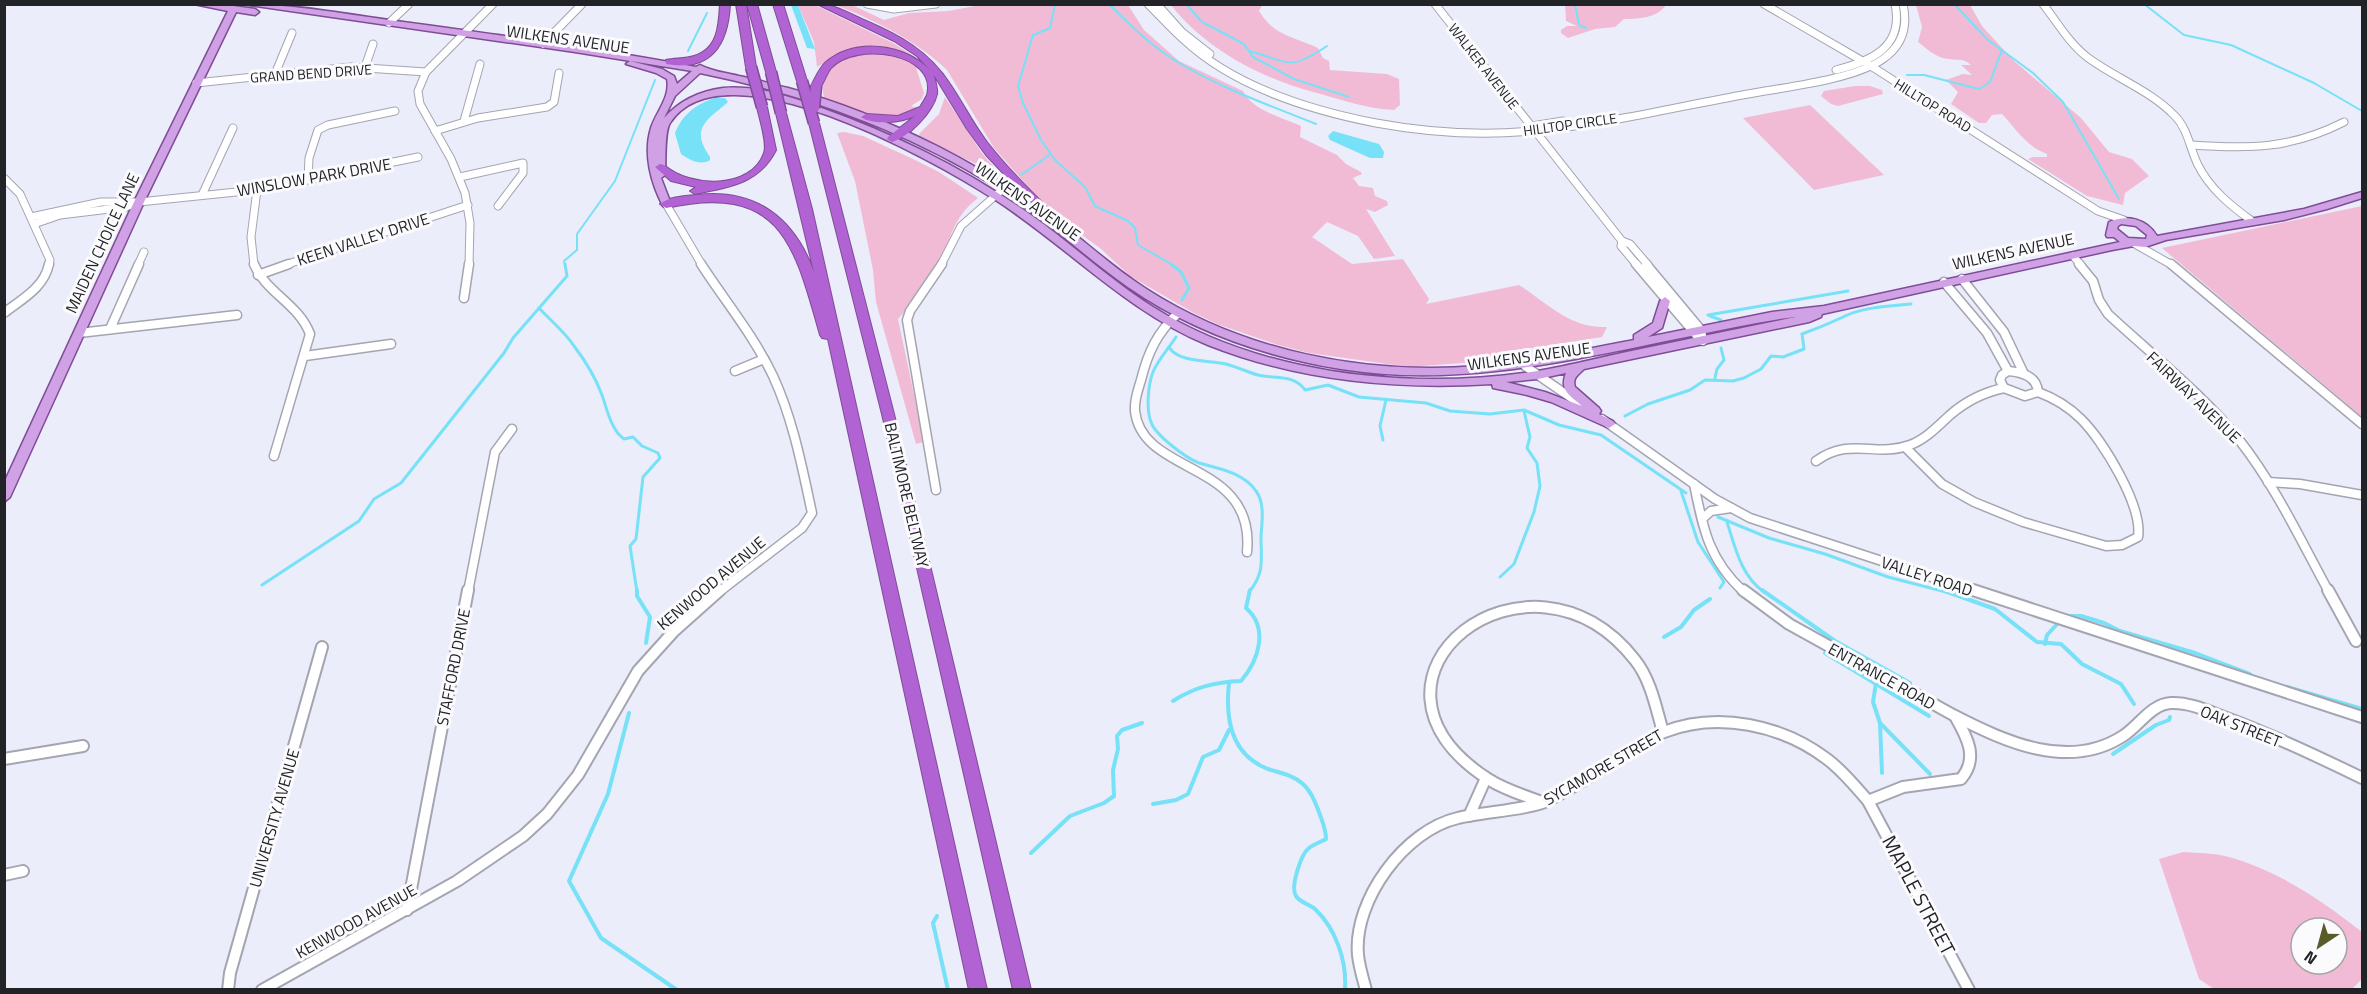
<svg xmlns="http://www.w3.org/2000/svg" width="2367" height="994" viewBox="0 0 2367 994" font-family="'Titillium Web',sans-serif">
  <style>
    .green { fill: #f2bbd5; fill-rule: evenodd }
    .water { fill: #76e1f7 }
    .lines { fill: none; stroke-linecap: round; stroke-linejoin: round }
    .stream-far2 { stroke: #76e1f7; stroke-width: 2 }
    .stream-far1 { stroke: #76e1f7; stroke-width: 3 }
    .stream { stroke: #76e1f7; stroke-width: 4 }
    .minor-far2-casing { stroke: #a4a5b1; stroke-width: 9 }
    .minor-far1-casing { stroke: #a4a5b1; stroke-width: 11 }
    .minor-casing { stroke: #a4a5b1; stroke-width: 14 }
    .major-casing { stroke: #7f4d97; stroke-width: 3 }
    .highway-casing { stroke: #7f4d97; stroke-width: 2 }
    .minor-far2 { stroke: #fff; stroke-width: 7 }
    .minor-far1 { stroke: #fff; stroke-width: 8 }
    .minor { stroke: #fff; stroke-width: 10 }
    .major { fill: #d0a1e5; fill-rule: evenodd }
    .highway { fill: #b163d4; fill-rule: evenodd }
    .highway-bridge-casing { stroke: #7f4d97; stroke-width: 13; stroke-linecap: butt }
    .highway-bridge { stroke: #b163d4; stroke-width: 10 }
    .labels { text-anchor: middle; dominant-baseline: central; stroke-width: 6; stroke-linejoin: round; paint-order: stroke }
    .far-street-label { font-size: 14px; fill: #222327; stroke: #fbfbfd }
    .street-label { font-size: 16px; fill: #222327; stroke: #fbfbfd }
    .near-street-label { font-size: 20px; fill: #222327; stroke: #fbfbfd }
  </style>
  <rect width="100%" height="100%" fill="#ebedfa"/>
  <g class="green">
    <path d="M798,5H815L893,43L919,59C881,37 853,47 817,67L814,42Z"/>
    <path d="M836,5H852L884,20L909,13L948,11L981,5H1128L1144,30L1179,61L1243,91C1252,110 1283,118 1301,126L1300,137L1337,155L1346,164L1361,172L1362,174L1353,178L1359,186L1373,188L1375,196L1387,201L1388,205L1375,212L1366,209L1395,256L1374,259L1358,236L1327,222L1312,237L1352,264L1403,259L1429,299L1426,304L1519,285C1548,304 1571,329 1607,327L1602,337L1506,352L1476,362L1409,367L1309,353L1275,344L1217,324L1192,312L1130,276L1100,248L1051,213L994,148L947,70C917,41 874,20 836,5Z"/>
    <path d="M1171,5H1262L1259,11C1275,37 1293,36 1318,48L1323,58L1329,61L1330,70L1387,74L1399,79L1400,105L1394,110C1367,109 1343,100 1317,93C1263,79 1206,50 1171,5Z"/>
    <path d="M1565,5V4L1666,5C1657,18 1639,19 1624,19L1615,27L1595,29L1568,38L1561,33V30L1567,26H1577L1566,21Z"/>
    <path d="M1916,5H1970L1982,26L2013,60L2081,118L2109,152L2132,159L2149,176L2125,193L2123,205L2087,196L2028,159L2033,157H2047V154C2027,147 2016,129 2002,114L1992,115L1986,123H1979L1951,104L1958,92L1946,80L1963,74L1972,75L1961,65H1971C1963,57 1953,61 1943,58C1933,55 1926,48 1918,42L1922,27Z"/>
    <path d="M864,53L894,55L915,64L924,93L922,99L911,106L918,108C887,128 855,109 824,98L821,80C834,61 842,59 864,53Z"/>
    <path d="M1855,86H1870L1882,90L1883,94L1838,106L1831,104L1821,96L1824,91Z"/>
    <path d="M945,97L982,153L1010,186L976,164L920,137L919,134L939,114Z"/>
    <path d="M1810,105L1884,175L1814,190L1743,118Z"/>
    <path d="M844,132L863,136L913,159L939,172L978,198C949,220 950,247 934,275C924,291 910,305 898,319L924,442L916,444L876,302L873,270L855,181L837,133Z"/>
    <path d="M2362,206V417L2162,248Z"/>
    <path d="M2183,852C2197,853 2212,853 2225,856C2276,869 2321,900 2362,932V979L2352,989H2214L2199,979L2159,859ZM2301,928H2337V964H2301Z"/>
  </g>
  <g class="water">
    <path d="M791,5H798L815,49L807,48Z"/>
    <path d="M714,98H725L728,102C706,121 690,128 710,157V160C701,166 689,160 681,154L675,133C683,114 695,105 714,98Z"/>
    <path d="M1333,131L1379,144L1384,152L1383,158H1370L1330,140L1328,136Z"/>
  </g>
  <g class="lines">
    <g class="stream-far2">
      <path d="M1055,4L1050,28L1033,35L1018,86L1023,103L1041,140L1055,160L1085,187L1095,206L1128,221L1135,228L1138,245L1173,265"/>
      <path d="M1109,4C1130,25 1151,46 1176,61C1220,88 1269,105 1316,124"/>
      <path d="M1186,4L1202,22L1244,44L1253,57L1294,79L1349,97"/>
      <path d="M1575,4L1579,25L1586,28"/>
      <path d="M1954,4L1988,40L2033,73L2063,102L2119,199"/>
      <path d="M2144,4L2184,35L2231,45L2314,83L2362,111"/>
      <path d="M688,51L707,13"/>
      <path d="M1250,51C1290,63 1290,71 1327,46"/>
      <path d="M1907,75H1924L1979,89L1990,82L2002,50"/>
      <path d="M1021,175L1051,154"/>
      <path d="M565,265L564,261L577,250V234L615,181L655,80"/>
    </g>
    <g class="stream-far1">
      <path d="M1171,264L1181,272L1189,288L1182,300"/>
      <path d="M539,308C550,320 565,332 574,346C584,359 596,379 602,395C607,409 611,430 624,439L633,437L642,446L658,453L660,458L643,477L636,539L630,546L637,592"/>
      <path d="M1708,315L1848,291"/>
      <path d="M1710,316L1721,320"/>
      <path d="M1176,337C1169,348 1158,360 1153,372C1148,385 1146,409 1151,422C1155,435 1186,458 1199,463C1219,469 1243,472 1256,491C1265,503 1262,522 1261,536C1261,560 1265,573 1249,592"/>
      <path d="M1169,347C1178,363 1210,360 1226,364C1237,367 1247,372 1258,375C1275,379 1294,374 1305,390L1328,385L1359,397L1426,403L1450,411L1490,414L1524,410L1559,425L1601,435L1686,493"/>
      <path d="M1715,378L1717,369L1724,360L1721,348"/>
      <path d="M1625,416L1648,404L1690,390L1705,380L1733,381L1744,378L1761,369L1771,356L1783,357L1804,349L1802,334C1816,329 1828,324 1841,318C1861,307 1889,306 1911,304"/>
      <path d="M1383,440L1380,426L1386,400"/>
      <path d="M1681,491L1698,542L1724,582L1720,588"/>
      <path d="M1718,517L1769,538L1825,554L1888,577L1946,592"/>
      <path d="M1727,522C1735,547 1741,576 1764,592"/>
      <path d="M1500,577L1514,564L1534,512L1540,486L1537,463L1527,448L1530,437L1524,411"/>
      <path d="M262,585L359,521L374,499L401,483L504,353L513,338L567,276L565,264"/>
    </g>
    <g class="stream">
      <path d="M637,590V596L650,617L646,643"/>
      <path d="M1762,590L1835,641L1910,683"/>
      <path d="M1942,590L1995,609L2037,642L2061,644L2082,664L2121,684L2134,704"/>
      <path d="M2069,616H2081L2104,623L2120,631L2195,653L2250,674"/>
      <path d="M1664,637L1681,627L1694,610L1710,599"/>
      <path d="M2045,644L2047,635L2060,621"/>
      <path d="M1825,653L1929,716"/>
      <path d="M1229,683C1225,719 1231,755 1268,769C1280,773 1293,775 1303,784C1311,791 1315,802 1319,812C1322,821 1326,829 1326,839C1321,842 1314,844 1309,848C1301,854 1290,887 1296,896C1299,902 1309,904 1315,909C1336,929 1347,961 1345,990"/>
      <path d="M1876,683L1873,702L1880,723L1882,773"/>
      <path d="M2287,687L2362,709"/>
      <path d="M1173,701C1195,687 1215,682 1241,681C1259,660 1269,628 1246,608L1250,590"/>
      <path d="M629,713L608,794L569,881L601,938L677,990"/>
      <path d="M1881,724L1930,774"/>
      <path d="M2113,754L2156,725L2169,720L2170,717"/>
      <path d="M1153,804L1176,800L1188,794L1203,757L1219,750L1229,730"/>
      <path d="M1031,853L1070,816L1104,803L1114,796L1113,770L1118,749L1117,736L1122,730L1142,723"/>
      <path d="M937,916L933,923L948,990"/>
    </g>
    <defs>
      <g id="minor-far2">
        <path d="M867,4L894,9L936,4"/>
        <path d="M1148,4C1160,16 1171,28 1183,39C1234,87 1309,110 1376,123C1430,133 1489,136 1543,130C1612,123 1680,106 1748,94C1785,87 1853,80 1883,59C1903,45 1908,26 1903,4"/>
        <path d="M1157,4L1182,32L1210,54"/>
        <path d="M1435,4L1622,241L1630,244L1648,265"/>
        <path d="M1764,4L1871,66L2098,211L2124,220"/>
        <path d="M2043,4C2057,22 2069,43 2087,57C2115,78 2150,90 2175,116C2188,129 2190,149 2198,165C2210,189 2231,206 2252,221"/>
        <path d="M389,23L409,4"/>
        <path d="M543,44L582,4"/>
        <path d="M365,67L373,44"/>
        <path d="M1836,70C1872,61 1904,47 1895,4"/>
        <path d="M275,74L292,33"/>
        <path d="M196,83L351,67L426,72"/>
        <path d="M464,121L480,64"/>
        <path d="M1532,126L1563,121"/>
        <path d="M435,131L478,118L547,107L554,102L559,73"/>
        <path d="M2191,145C2249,149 2291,149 2344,122"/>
        <path d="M460,177L523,163V173L498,206"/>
        <path d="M4,178L20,194L50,260L49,265"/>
        <path d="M308,180L309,158L318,130L328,125L395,111"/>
        <path d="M202,195L233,128"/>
        <path d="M666,204L702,265"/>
        <path d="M31,217L101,202H139"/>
        <path d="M34,224L60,215L126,207L139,202L257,190L418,157"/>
        <path d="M1622,241L1621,246L1637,265"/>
        <path d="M2135,244L2172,265"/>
        <path d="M2073,256L2081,265"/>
        <path d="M138,265L144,252"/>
        <path d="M254,265L251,237L257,190"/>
        <path d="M285,265L468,205"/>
        <path d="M469,265L470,223L465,193L451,159L420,104L418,91L426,72L493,4"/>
        <path d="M941,265L961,226L1004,188"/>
      </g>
      <g id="minor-far1">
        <path d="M254,264C266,293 299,304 310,334L274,456"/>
        <path d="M701,264C725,301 754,336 773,376C793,419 802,467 812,513L802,528L719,592"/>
        <path d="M1636,264L1697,336"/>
        <path d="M1646,264L1701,330L1703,341"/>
        <path d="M2079,264L2093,281L2099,300L2108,314C2151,354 2205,396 2240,441C2276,487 2301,541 2329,592"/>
        <path d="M2171,264L2362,424"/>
        <path d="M258,275L289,264"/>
        <path d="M1962,279L2004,332L2024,374"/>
        <path d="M1944,282L1987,333L2008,371"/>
        <path d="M464,298L469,264"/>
        <path d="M4,313C22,299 44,288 49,264"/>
        <path d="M1178,313C1157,333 1148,352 1141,380C1138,390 1134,400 1135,411C1142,476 1256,460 1247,552"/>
        <path d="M110,329L139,264"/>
        <path d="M79,333L237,315"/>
        <path d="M305,356L391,344"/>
        <path d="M1525,366L1586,408"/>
        <path d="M735,371L764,359"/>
        <path d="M2008,371C2022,372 2037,376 2038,392L2025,396L2004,388L2000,380L2002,375Z"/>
        <path d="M1602,419L1715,499L1750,518L1977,592"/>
        <path d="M1905,447L1942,484L1974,502L2023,522L2106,546L2122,545L2138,537C2143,506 2103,441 2081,419C2068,406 2054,398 2038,392"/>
        <path d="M1816,461C1851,436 1875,458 1910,445C1926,439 1938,426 1950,415C1965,402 1985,392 2004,388"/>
        <path d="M2268,482L2300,484L2362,495"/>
        <path d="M1694,484C1703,529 1709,560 1744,592"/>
        <path d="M936,490L907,320L910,311L942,264"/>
        <path d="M1702,519L1711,511L1731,508"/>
        <path d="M468,592L495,452L512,429"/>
      </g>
      <g id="minor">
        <path d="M1743,590L1789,624L1955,716C1967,737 1979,758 1961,779L1903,787L1868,801"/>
        <path d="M1973,590L2362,717"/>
        <path d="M2328,590L2356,641"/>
        <path d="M1955,716C2006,742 2069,771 2123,736C2139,726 2151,704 2171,703C2189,702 2208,711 2224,717C2271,734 2317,756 2362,778"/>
        <path d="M4,759L83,746"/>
        <path d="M1542,802C1523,795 1505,790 1488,779C1332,678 1530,525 1635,660C1651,680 1656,708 1663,732"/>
        <path d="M1469,816L1486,778"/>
        <path d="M4,875L23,871"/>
        <path d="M407,910L468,590"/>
        <path d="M228,990L230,973L322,647"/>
        <path d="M262,990L457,881L523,836L547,814L578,775L638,671L674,631L720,590"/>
        <path d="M1366,990C1363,979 1359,966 1358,955C1353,900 1405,830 1458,818C1481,812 1528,810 1547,801C1576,786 1604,767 1633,750C1643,744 1653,736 1664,732C1718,711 1782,725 1827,759C1843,771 1855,786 1868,801L1969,990"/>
      </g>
      <g id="major">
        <path d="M194,4H219L255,9L259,12L255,15L236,12L144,202L10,497L4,502V483L134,202L228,11Z"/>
        <path d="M242,4C298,4 355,16 411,23C506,36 602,49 696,67L700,65C711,71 726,73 739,76C755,79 771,84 788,88C840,102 891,123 939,147C978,167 1016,190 1051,216C1084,240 1113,268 1148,290C1245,352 1365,375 1478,366C1531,361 1582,350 1634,340V335L1653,323L1660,301L1665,297L1670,301L1662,328L1648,337L1772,312L1824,306L2120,242L2114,237H2107L2106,235L2109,222C2127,214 2147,219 2157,236L2304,209L2362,192V198L2327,209L2284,220L2166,240L2145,247L2134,246L2112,250L1822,314L1821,317L1809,322L1584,369C1578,375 1572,378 1575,387L1599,408L1601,411L1599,414L1613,421L1615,424L1609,428L1551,402L1527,395L1493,388L1492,384C1395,390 1299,381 1208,345C1127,312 1067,246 994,199C935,161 723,41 670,123C664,132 666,163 665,175L661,178L671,204L666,207L663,206C651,183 643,154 651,128C656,112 671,97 667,79L656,73L626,64L630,61L662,69L674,76L677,84L692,71L575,52ZM700,73C803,94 901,129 991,184C1040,214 1081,254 1128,287C1191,331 1266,357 1341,369C1458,388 1572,360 1686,337C1723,330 1759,321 1796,317C1738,329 1680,341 1622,353C1594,359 1566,366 1538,371C1461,383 1377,382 1300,365C1249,354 1197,335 1153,307C1110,280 1072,244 1031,215C967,170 897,135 824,109C791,97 757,85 723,88C700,91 679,101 664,118L675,96ZM2121,224L2136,226L2147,235L2146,239L2128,238L2117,229L2118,226ZM1566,373C1559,391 1570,395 1582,406L1545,392L1506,382L1538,379Z"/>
      </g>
      <g id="highway">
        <path d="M720,4H730C728,45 711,72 666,64V60C675,58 685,59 694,56C718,49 719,25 720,4Z"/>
        <path d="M736,4H746L756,67L755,69H747L746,67Z"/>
        <path d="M747,4H757L776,72L775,74H767L766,72Z"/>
        <path d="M773,4H783L807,81L806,83H798L797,81Z"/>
        <path d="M817,4C834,4 848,13 864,20C899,35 929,51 950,84C963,103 973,124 987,142C1011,173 1040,200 1068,228V234H1060L986,155L967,129L934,75C935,81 938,89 937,94C933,112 909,137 892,142L887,139L888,137L915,116C902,122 873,126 861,117L866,114L898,116L920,107C922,104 925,99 927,95C938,53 856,41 831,68C827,73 824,82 820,88H812L811,86C815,79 819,68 826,62C856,37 905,44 931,71L917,56L894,41Z"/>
        <path d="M762,104L767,107L776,150C759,184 729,187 695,194L690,191L696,187L671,181L655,167L660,164L664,165C690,188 751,190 764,153C768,144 759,117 757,107Z"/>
        <path d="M781,110L786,113L812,209L987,990H969L828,339L822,338L820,335C794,242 780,183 666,208L660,204C668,197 685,196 696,195C756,188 794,218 814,272L776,113Z"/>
        <path d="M814,120L819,123L894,414L1031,990H1013L882,414L809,123Z"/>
      </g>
    </defs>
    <use href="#minor-far2" class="minor-far2-casing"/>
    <use href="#minor-far1" class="minor-far1-casing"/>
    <use href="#minor" class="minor-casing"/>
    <use href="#major" class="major-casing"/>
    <use href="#highway" class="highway-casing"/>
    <use href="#minor-far2" class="minor-far2"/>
    <use href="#minor-far1" class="minor-far1"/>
    <use href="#minor" class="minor"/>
    <use href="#major" class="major"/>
    <use href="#highway" class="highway"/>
    <defs>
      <g id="highway-bridge">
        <path d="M751,67L762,107"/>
        <path d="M771,72L781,113"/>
        <path d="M802,81L814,123"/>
        <path d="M814,108L816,86"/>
      </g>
    </defs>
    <use href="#highway-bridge" class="highway-bridge-casing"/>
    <use href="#highway-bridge" class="highway-bridge"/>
  </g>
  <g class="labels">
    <g class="far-street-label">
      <text transform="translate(1484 66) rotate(52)">WALKER AVENUE</text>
      <text transform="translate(311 73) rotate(-4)">GRAND BEND DRIVE</text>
      <text transform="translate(1933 105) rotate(32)">HILLTOP ROAD</text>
      <text transform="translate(1570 124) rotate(-8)">HILLTOP CIRCLE</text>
    </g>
    <g class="street-label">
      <text transform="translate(568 39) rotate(8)">WILKENS AVENUE</text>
      <text transform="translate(314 177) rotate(-10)">WINSLOW PARK DRIVE</text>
      <text transform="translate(1028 201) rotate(35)">WILKENS AVENUE</text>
      <text transform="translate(363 239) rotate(-18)">KEEN VALLEY DRIVE</text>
      <text transform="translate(102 243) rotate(-65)">MAIDEN CHOICE LANE</text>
      <text transform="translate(2013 251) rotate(-12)">WILKENS AVENUE</text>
      <text transform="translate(1529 356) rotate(-8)">WILKENS AVENUE</text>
      <text transform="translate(2194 397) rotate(44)">FAIRWAY AVENUE</text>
      <text transform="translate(907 495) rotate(77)">BALTIMORE BELTWAY</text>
      <text transform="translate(1927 576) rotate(18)">VALLEY ROAD</text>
      <text transform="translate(711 583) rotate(-40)">KENWOOD AVENUE</text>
      <text transform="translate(453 667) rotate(-79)">STAFFORD DRIVE</text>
      <text transform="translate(1882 676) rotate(29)">ENTRANCE ROAD</text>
      <text transform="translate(2241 726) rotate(22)">OAK STREET</text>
      <text transform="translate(1603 767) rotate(-30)">SYCAMORE STREET</text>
      <text transform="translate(274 818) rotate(-74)">UNIVERSITY AVENUE</text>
      <text transform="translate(356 921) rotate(-29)">KENWOOD AVENUE</text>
    </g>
    <g class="near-street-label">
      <text transform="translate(1919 895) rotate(62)">MAPLE STREET</text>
    </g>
  </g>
  <rect width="2367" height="994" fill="none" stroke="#222327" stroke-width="12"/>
  <g transform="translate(2319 946) rotate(216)"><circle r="28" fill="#fbfbfd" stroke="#a4a5a7" stroke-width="1.5"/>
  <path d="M0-4.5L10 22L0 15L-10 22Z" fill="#595b28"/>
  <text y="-9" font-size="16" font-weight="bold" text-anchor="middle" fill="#222327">N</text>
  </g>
</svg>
